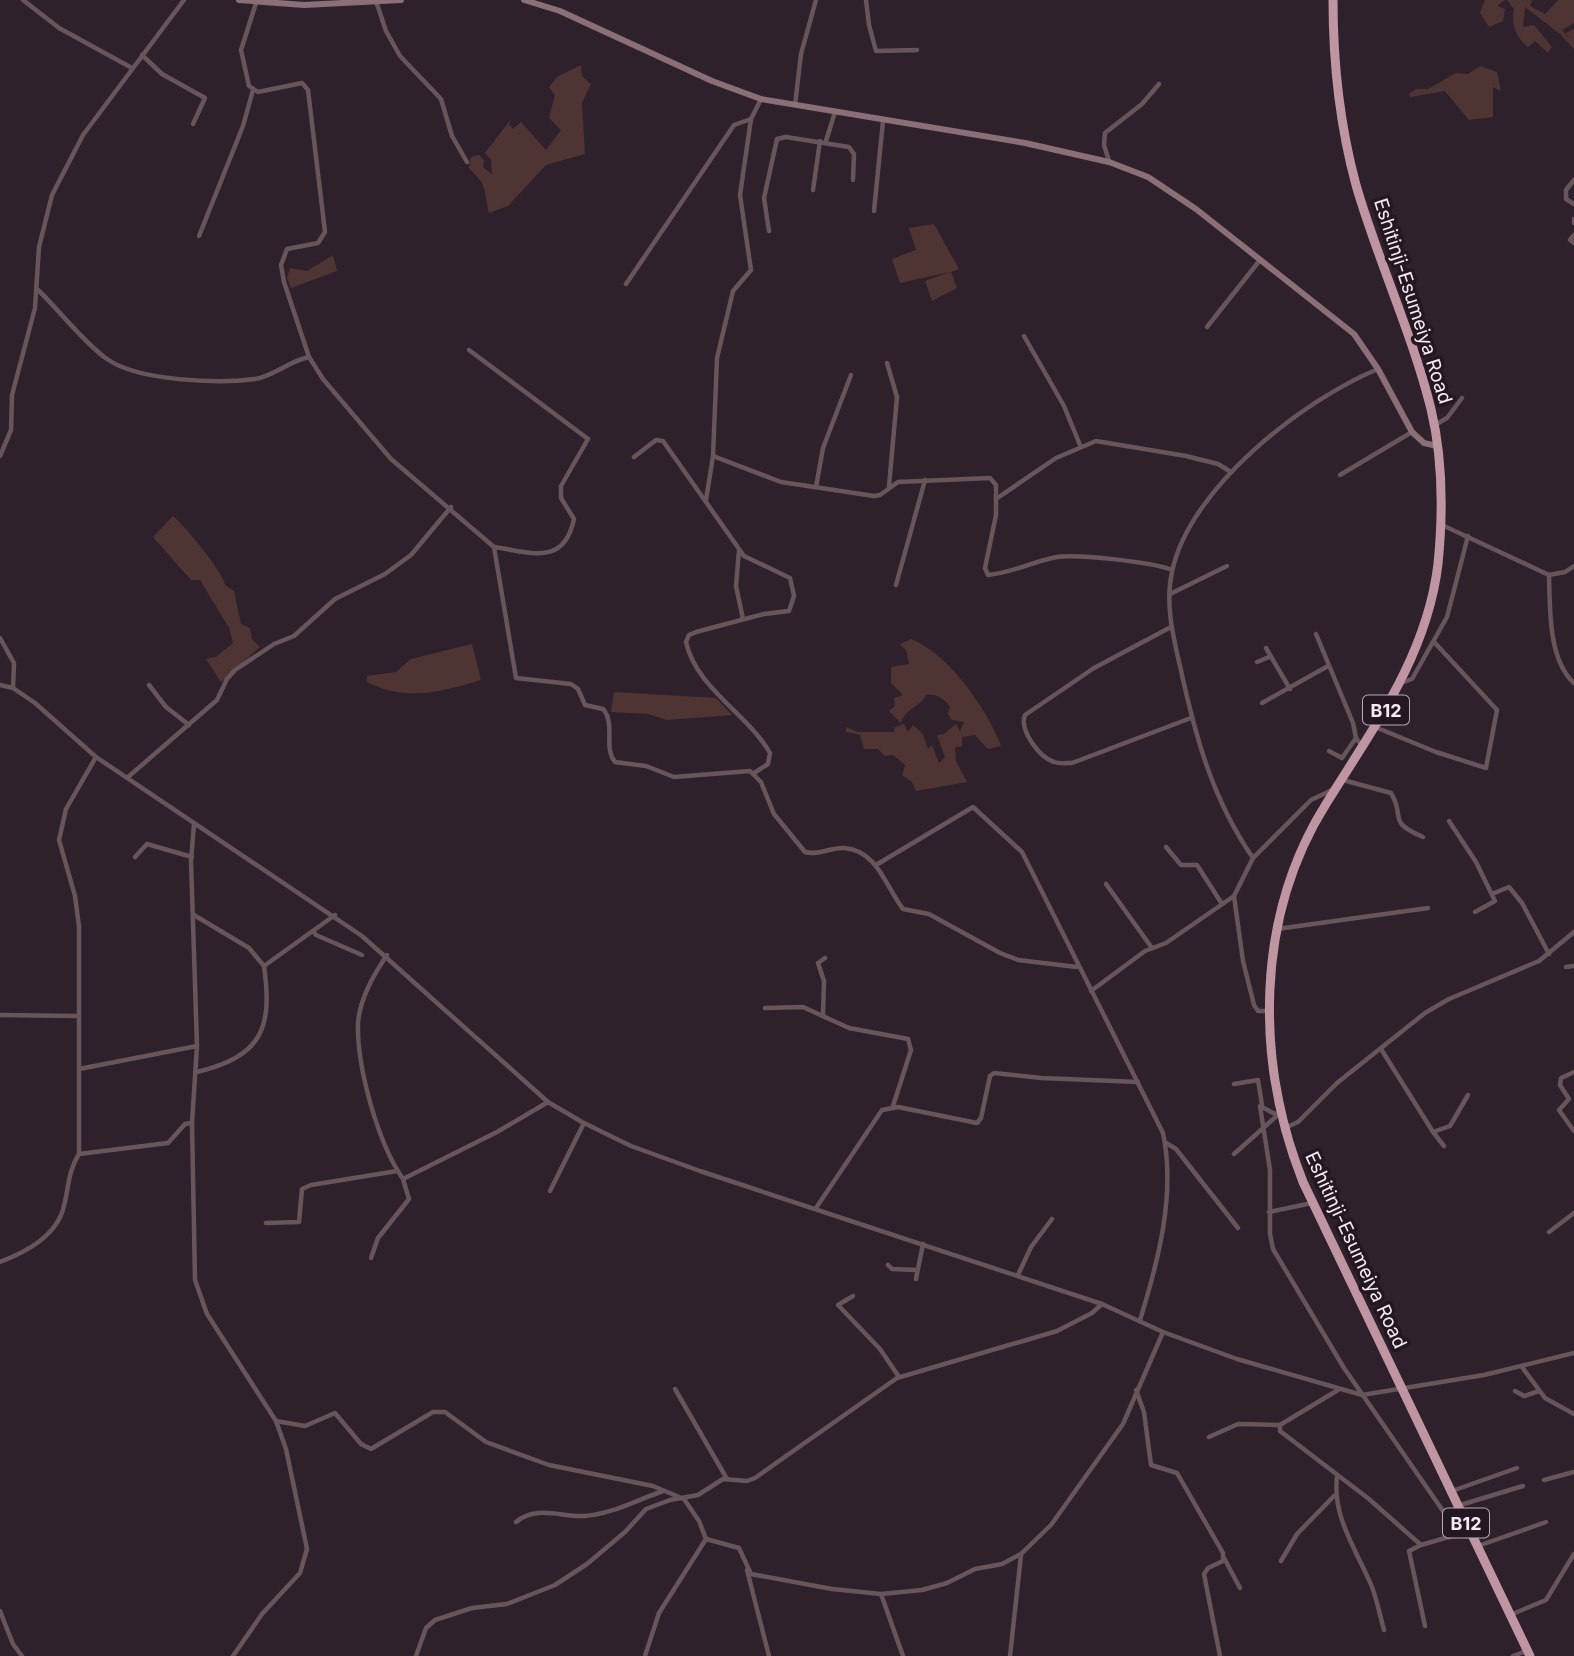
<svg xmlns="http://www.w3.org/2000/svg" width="1574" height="1656" viewBox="0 0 1574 1656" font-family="Inter,sans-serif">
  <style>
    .green { fill: #4e3433 }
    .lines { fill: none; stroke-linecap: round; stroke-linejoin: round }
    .street { stroke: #66555a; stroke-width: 4.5 }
    .secondary { stroke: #8a6f77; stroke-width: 6 }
    .highway { stroke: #bf95a2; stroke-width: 9 }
    .labels { text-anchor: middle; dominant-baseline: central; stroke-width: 7; stroke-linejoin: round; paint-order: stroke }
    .shield { fill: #251722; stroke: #b7abb4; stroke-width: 2 }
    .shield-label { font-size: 18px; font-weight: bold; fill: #f5ebf2 }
    .street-label { font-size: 19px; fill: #f5ebf2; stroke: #251722 }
  </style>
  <rect width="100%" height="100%" fill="#2f212c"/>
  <g class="green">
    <path d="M1485,0H1505L1497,6L1505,9L1503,21L1489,27L1480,13Z"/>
    <path d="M1507,0H1532L1530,6L1545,14L1558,0H1574V23L1562,30L1570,39L1566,33L1574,29V49L1560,34L1525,7L1523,27L1534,25L1552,47L1548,53L1535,41L1528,47C1515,37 1511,24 1514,9Z"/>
    <path d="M581,65L582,76L591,84L582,103L585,154L546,165L508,206L489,213C483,190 490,189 469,168L471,157L479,155L484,160L483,167L492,174L491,160L485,153L511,119L509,124L513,129L521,122L546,150L561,130L549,118L555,95L549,87L557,77Z"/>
    <path d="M1480,66L1497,72L1501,91L1493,87V117L1469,120L1445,91L1410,97L1409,94L1416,89H1428L1456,73L1468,74Z"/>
    <path d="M934,224L959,269L951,272L957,288L932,301L925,281L950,272L900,283L892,259L916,250L909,228Z"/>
    <path d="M333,255L337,271L291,288L287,278L290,268L307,271Z"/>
    <path d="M173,516C185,526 223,572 225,585L234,591L241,624L250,628L252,639L260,647L221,682L206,659L216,657L233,643L229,628L200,580H191L153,537Z"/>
    <path d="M911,639C949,654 987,709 1001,746L988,749L975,735L962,737V746L955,748L956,761L967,782L916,791L912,782L902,775L905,765L893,755L885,756L878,749H864L860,735L846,732V727L858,732H894L895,727L904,724L908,732L913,725L923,734L928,749L932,745L939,763L945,757L937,735L944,734L956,724L960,731L964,722L952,720L948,714L950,707C943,698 937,694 926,695C919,708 906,708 901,723L889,711L895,706L894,698L903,695L891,683V667L909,664L906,650L900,644Z"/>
    <path d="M472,644L481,680C442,692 405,702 367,682V676L396,672L411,659Z"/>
    <path d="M614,692L716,698L732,715L667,720L648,714L611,712Z"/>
  </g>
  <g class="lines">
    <g class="street">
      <path d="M23,0L59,28L132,68"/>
      <path d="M866,0L869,25L876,51L917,50"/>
      <path d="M376,1L386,31L400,56L441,99L452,136L467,162"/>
      <path d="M256,3L241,50L249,86L258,92L302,83L308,90L325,232L318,243L287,249L281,265L284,282L309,357L323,379L391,459L494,547L516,678L571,684L578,689L585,705L603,709C616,724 603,748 615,762L646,766L674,777L750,771L761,782L774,814L805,852C818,856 831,847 844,848C877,850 886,887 903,909L929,914L1000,953L1018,960L1077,967"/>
      <path d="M142,55L162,74L205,98L193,124"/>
      <path d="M795,105L801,54L816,0"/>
      <path d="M826,141L835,112"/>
      <path d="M1109,161L1104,145L1105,133L1142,104L1159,84"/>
      <path d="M1574,180L1566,190V199L1574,204"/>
      <path d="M813,190L820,141"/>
      <path d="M874,211L883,121"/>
      <path d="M1574,219V223"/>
      <path d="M769,231L764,198L777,139L786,137L849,147L854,154L853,180"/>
      <path d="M1574,235L1570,240L1574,243"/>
      <path d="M199,236L243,126L253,90"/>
      <path d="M626,284L734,125L751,119"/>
      <path d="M38,290C59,310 85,344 107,359C138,381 218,384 255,379C274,376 289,361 309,357"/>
      <path d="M1207,327L1260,260"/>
      <path d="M1024,336L1064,406L1080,445"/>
      <path d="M469,350L588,439L561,486V498L574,519C564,567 530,552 494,547"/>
      <path d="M887,363L897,397L889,486"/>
      <path d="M1435,425L1447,418L1462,398"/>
      <path d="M0,456L11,430L12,395L35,308L39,247L52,195L83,135L184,0"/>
      <path d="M713,456L781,482L874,496L880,495L898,482L990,478L996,485V515L985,568L988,575C1012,573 1034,561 1057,557C1078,554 1153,562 1172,570"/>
      <path d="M634,457L656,440L663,441L744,556L790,578L794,596L789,611L764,614L696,632L689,635L686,642C696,688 748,714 770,753L768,764L754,773"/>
      <path d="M1340,475L1412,432"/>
      <path d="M816,487L823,448L851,375"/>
      <path d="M996,499L1056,458L1096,441L1186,456L1218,464L1231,472"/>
      <path d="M706,500L713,456L717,358L733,291L751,270L740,195L751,119L761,99"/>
      <path d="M1442,525L1549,575L1565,572L1574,566"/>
      <path d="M739,550L736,586L743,619"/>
      <path d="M1549,575C1550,607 1548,660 1574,683"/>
      <path d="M896,585L925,480"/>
      <path d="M1170,594L1227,566"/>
      <path d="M1171,627L1094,668L1025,715C1019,730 1039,757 1054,762C1059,764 1067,763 1072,763L1191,718"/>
      <path d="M1316,634L1353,723L1356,738L1362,746"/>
      <path d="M0,638L14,663L13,688"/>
      <path d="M1266,648L1290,689"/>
      <path d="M1257,662L1269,657"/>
      <path d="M1401,683L1412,679L1447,617L1468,536"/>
      <path d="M0,685L13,688L35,703L96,757L362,936L548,1102L582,1122L631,1146L700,1171L1102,1304L1163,1332L1237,1359L1362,1395L1484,1375L1574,1353"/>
      <path d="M149,685L166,707L189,725"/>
      <path d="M1262,703L1328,666"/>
      <path d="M1375,727L1436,752L1486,768L1497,710L1435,643"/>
      <path d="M1329,751L1342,758L1356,738"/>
      <path d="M128,777L217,700L227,679L235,670L274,644L294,636L335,599L385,574L411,555L451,507"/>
      <path d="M1343,780L1391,793C1406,818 1386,821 1423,837"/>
      <path d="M1449,821L1476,862L1495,901L1475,912"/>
      <path d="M194,824L191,861L197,1046L192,1123L195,1280L207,1314L276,1421L286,1449L307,1549L300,1573L262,1614L233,1656"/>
      <path d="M1166,847L1181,865H1197L1222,904"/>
      <path d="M135,857L147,844L192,857"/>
      <path d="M1253,858C1212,799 1195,735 1180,666C1173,636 1165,603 1172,572C1189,488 1303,400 1378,369"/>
      <path d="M876,865L973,807L1022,852L1163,1133C1176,1194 1158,1262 1140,1320"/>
      <path d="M1106,884L1152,948"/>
      <path d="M1492,894L1509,887L1522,903L1549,954"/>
      <path d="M194,915L249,948L264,966L335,915"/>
      <path d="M1277,929L1428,908"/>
      <path d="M313,931L316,935L362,955"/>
      <path d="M387,955C374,974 359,1001 358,1024C357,1068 378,1143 403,1179L497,1132L548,1102"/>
      <path d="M1566,967L1574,966"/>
      <path d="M1091,991L1145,951L1166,943L1234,896"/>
      <path d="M765,1008L803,1007L849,1028L908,1039L911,1050L893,1106"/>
      <path d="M1269,1011H1258L1254,1005L1243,961L1234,896L1253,858L1311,800L1332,790"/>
      <path d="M0,1015L78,1016"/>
      <path d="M823,1016L824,981L818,963L825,958"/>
      <path d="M1381,1049L1433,1132L1450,1126L1468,1095"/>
      <path d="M79,1069L197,1046"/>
      <path d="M197,1072C261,1056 273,1030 264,966"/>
      <path d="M1574,1072L1561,1078L1560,1085L1569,1099L1559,1110L1574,1131"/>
      <path d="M1234,1084L1258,1080L1262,1105"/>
      <path d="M1281,1112L1275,1114L1260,1106L1270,1170V1234L1273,1249L1344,1368L1459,1534H1470"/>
      <path d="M1285,1128L1298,1122L1337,1083L1425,1013L1449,999L1539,961L1574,932"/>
      <path d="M1433,1132L1444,1146"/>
      <path d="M1166,1143L1176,1149L1238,1228"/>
      <path d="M79,1154L168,1143L185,1124L192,1123"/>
      <path d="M1234,1154L1280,1113"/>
      <path d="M550,1191L584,1123"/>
      <path d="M816,1208L882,1110L898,1107L977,1123L981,1118L990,1076L994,1073L1041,1078L1138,1082"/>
      <path d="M1269,1212L1312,1203"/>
      <path d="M266,1223L299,1222L302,1189L311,1185L397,1171"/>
      <path d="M1549,1232L1574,1213"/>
      <path d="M371,1258L378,1238L409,1199L403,1179"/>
      <path d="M0,1262C26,1252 57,1236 64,1206C69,1186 68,1171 79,1154V926L75,896L59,840L66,809L96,757"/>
      <path d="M888,1265L892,1269L917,1270"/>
      <path d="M1018,1275L1031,1247L1052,1219"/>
      <path d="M916,1279L923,1244"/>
      <path d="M853,1296L838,1305L880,1349L899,1377"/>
      <path d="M1522,1367L1545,1398L1574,1414"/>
      <path d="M675,1389L727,1479"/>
      <path d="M1136,1390L1144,1412L1151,1465L1177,1473L1223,1553V1561L1208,1568L1204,1574L1220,1656"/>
      <path d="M1338,1390L1280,1425V1431L1369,1499L1421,1545L1409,1551L1425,1626"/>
      <path d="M1515,1391L1524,1396L1539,1391"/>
      <path d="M276,1421L305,1426L335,1413L361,1444L371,1449L433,1412H445L486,1442L549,1465L653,1486L684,1499L699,1521L706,1539L659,1613L645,1656"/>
      <path d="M1209,1437L1238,1424L1280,1425"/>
      <path d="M1337,1477C1332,1517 1357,1551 1372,1587C1377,1600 1380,1616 1384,1630"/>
      <path d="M1544,1480L1574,1472"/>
      <path d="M1452,1491L1517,1468"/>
      <path d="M1457,1506L1523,1486"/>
      <path d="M516,1522C536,1505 561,1517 584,1516C610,1515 639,1499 663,1491"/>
      <path d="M706,1539L739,1548L751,1574L832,1589L881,1594L922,1590L947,1583L975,1569L1002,1564L1021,1554L1051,1525L1123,1424L1163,1332"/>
      <path d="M1421,1545L1459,1534"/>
      <path d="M1478,1546L1546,1522"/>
      <path d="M1224,1558L1240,1588"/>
      <path d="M1281,1561L1297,1534L1334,1496"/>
      <path d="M747,1570L769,1656"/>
      <path d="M881,1594L903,1656"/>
      <path d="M0,1611L13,1644L22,1656"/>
      <path d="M1510,1615L1546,1600L1574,1554"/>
      <path d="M416,1656L426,1628L435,1620L472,1608L507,1604L555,1585L587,1564L625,1532L646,1509L670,1500L698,1495L723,1479L747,1481L755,1478L897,1378L1057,1331L1092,1313L1102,1304"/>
      <path d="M1010,1656L1021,1555"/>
      <path d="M1513,1656L1526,1651"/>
    </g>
    <g class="secondary">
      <path d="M239,0L304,5L401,0"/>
      <path d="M524,0L560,11L712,81L761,99L1025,143L1109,162L1148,177L1196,209L1354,334L1378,369L1412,432L1424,443L1437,446"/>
    </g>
    <path class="highway" d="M1333,0C1333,61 1340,126 1356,185C1378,261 1412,333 1431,409C1443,459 1443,514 1438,564C1427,656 1373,728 1326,804C1255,917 1255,1061 1303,1182L1530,1656"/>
  </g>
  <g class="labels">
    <g class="shield">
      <rect x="1363" y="695.5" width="46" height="29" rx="5"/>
      <rect x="1443" y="1508.5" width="46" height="29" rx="5"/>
    </g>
    <g class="shield-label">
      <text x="1386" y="710">B12</text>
      <text x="1466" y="1523">B12</text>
    </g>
    <g class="street-label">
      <text transform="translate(1413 301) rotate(72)">Eshitinji-Esumeiya Road</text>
      <text transform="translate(1356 1250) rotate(65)">Eshitinji-Esumeiya Road</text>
    </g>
  </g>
</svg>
